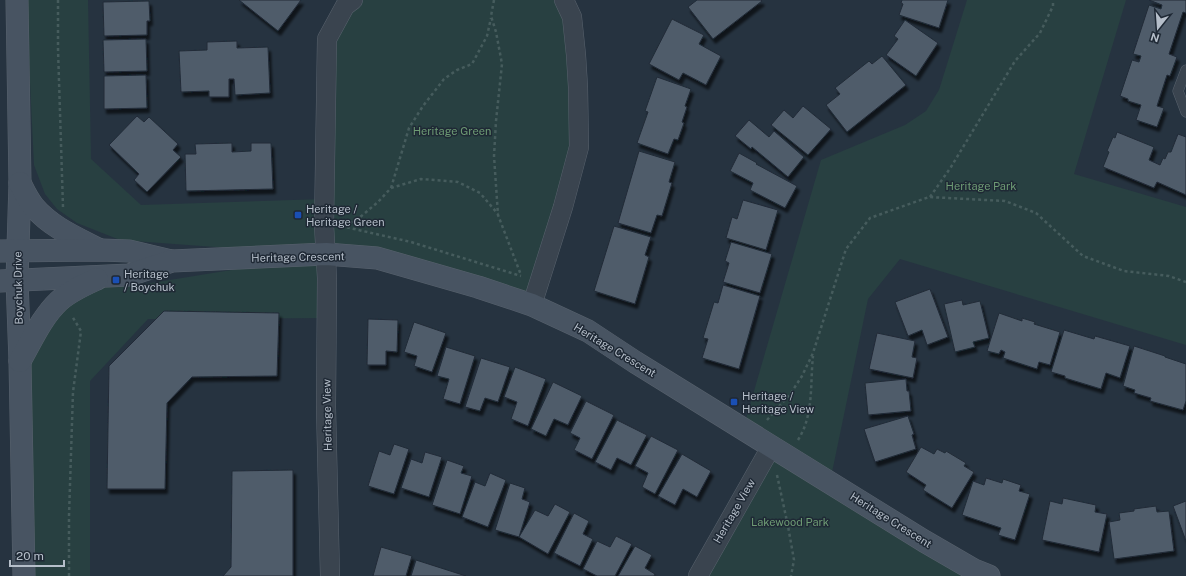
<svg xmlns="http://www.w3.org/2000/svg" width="1186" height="576" viewBox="0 0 1186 576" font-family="'Public Sans',sans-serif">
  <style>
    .green { fill: #284041 }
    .building { fill: #4f5c6a; stroke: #212b37; filter: url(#shadow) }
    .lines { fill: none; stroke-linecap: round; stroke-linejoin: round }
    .lane-casing { stroke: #58626d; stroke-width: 11 }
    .street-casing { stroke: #58626d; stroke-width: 20 }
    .secondary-casing { stroke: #58626d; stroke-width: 23 }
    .path { stroke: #465c5d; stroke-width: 2.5; stroke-dasharray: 3 3; stroke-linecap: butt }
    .lane { stroke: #3a444f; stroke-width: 10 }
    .street { stroke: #3a444f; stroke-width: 19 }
    .secondary { stroke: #485462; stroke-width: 22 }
    .transit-dot { fill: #1a4fb4; stroke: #1f2935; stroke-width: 1.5 }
    .labels { text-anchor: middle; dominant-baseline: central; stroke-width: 3; stroke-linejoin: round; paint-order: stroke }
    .park-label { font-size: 11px; fill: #6e9b74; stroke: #1f2935 }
    .poi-label { font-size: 11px; fill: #b6bfca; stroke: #1f2935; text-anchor: start }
    .street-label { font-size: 11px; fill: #b6bfca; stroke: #1f2935 }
  </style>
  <defs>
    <filter id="shadow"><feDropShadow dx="2.5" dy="4.5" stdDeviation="1" flood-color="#0009"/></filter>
  </defs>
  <rect width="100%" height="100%" fill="#263340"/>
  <g class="green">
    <path d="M26,0H88L91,159L141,205L325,199L327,39L353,0H564L579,147L530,302L326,254V318L148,319L90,381V576H24L20,361L79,287L139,285L323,255L120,240L77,223L57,209L45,194L34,165Z"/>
    <path d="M967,0H1126L1074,174L1186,207V345L900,259L868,299L830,482L972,576H701L771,447L743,429L821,160L905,125L926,111L939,90Z"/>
  </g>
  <g class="building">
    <path d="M239,0H301L278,31Z"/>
    <path d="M697,0H761L762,1L713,39L688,7Z"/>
    <path d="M902,0H948L939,28L899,15L903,4L901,3Z"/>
    <path d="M1149,0H1186V13L1183,12L1169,54L1177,57L1170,76L1167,75L1157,106L1164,108L1157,127L1136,120L1141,105L1128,101V99L1120,96L1132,60L1139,62L1141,56L1133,54L1149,5L1161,9L1162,5Z"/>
    <path d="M149,1L150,21H147V35L104,36L103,2Z"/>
    <path d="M672,19L704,35L699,44L721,56L706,85L683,73L679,80L649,64Z"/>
    <path d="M905,20L938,43L916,76L886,55L898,39L894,36Z"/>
    <path d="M146,39L147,71L104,72L103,40Z"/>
    <path d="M237,41V48L268,47L270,93L235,95L234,79H229V97H209V91L181,92L179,51L207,50V42Z"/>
    <path d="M882,56L906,85L847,132L826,105L840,94L835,88L869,61L872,64Z"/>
    <path d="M146,75L147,108L104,109V76Z"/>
    <path d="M657,77L691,89L685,106L687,107L682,122L684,123L678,140L674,139L668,154L637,143L648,112L645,111Z"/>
    <path d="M803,106L831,129L808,155L771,125L784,110L793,118Z"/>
    <path d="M137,116L144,122L149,117L178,144L173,150L181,157L147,192L134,180L139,174L109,145Z"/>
    <path d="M749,120L769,137L774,131L804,157L788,177L752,147L751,149L735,136Z"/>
    <path d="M1117,132L1154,147L1149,160L1160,165L1163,158L1165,159L1168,152H1171L1178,134L1186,137V195L1157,182L1154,188L1103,167L1109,152L1107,151L1113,137L1115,138Z"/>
    <path d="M232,143V152L251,151V143H271L273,189L186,191L185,154H196L195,144Z"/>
    <path d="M639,151L675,162L669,182L672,183L662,216L657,215L651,233L618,223Z"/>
    <path d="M739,153L757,163L756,164L797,186L785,208L750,190L753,183L730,171Z"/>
    <path d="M743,200L778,210L766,250L726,238L732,217L737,219Z"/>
    <path d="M614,226L651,237L645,255L649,257L635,304L594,291Z"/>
    <path d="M731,242L772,254L760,293L723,282L729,263L725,261Z"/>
    <path d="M723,285L760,296L739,369L702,358L708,339L703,338L714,302L718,303Z"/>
    <path d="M930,289L948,337L927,345L922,330L908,336L895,302Z"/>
    <path d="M962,300L963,305L980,301L989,338L973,342L975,347L955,352L944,304Z"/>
    <path d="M164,311L279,313L277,376L192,377L167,403L165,489H107L109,366Z"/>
    <path d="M999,313L1022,321V318L1035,322L1034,324L1060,332L1050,365L1039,362L1037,369L1003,358L1005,352L1001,350L999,354L987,351Z"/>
    <path d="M368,319L398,320L397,352L386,351V365H367Z"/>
    <path d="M414,322L446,333L432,372L414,366L417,356L404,352Z"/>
    <path d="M1064,330L1094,339L1095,336L1130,346L1120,378L1106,373L1101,389L1065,378V376L1051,372Z"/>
    <path d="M877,333L915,341L912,357L917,358L913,378L869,369Z"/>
    <path d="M1134,346L1165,356V357L1186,364V401L1183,410L1150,401L1151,398L1134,393L1135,390L1123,386Z"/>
    <path d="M446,347L475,356L460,404L443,399L449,379L437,376Z"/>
    <path d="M481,358L510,367L498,402L485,398L480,411L465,407Z"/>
    <path d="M515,367L546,379L528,426L511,419L517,402L504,397Z"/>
    <path d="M906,379L907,391H909L911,411L868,415L865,383Z"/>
    <path d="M553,382L582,396L568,425L554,419L546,436L531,429Z"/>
    <path d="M586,401L614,415L592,459L574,450L580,438L570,433Z"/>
    <path d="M908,416L914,434L912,435L916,449L875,462L864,429Z"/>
    <path d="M617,420L647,435L631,465L617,458L611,470L595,462Z"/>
    <path d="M651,436L678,450L655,494L642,487L648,473L635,466Z"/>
    <path d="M394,444L409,449L394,494L368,486L379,451L390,455Z"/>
    <path d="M921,447L934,454L937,449L945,453L946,451L966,463L964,466L974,472L952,508L923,490L926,485L906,472Z"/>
    <path d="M425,452L442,457L429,497L401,488L411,459L422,463Z"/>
    <path d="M682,454L711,471L697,497L683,489L675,505L658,496Z"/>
    <path d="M447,460L464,466L461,473L472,476L460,514L432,505Z"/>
    <path d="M293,470V576H223L231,567L232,471Z"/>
    <path d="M490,473L506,480L488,527L462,517L475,482L485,486Z"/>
    <path d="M986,478L1002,483L1003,479L1021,485L1019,491L1030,494L1015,540L998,535L1001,528L962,515L973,481L984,485Z"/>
    <path d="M510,483L525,488L522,499L530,502L519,537L495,530Z"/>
    <path d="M1063,498L1096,505L1095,512L1107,514L1099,552L1042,540L1050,501L1062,504Z"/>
    <path d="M1186,501V541L1173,506Z"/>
    <path d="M555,504L570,512L548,554L519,537L535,510L548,516Z"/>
    <path d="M1156,506L1157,512L1169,511L1174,551L1114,559L1109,522L1120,520L1119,513L1134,511V509Z"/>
    <path d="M574,513L589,521L583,534L593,539L580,566L554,553Z"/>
    <path d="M616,536L632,544L615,576H597L583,569L597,541L610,547Z"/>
    <path d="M635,546L652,555L645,568L655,574L654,576H618Z"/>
    <path d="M381,547L412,556L406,576H373Z"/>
    <path d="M416,560L466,576H411Z"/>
  </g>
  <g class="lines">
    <defs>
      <path id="lane" d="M1186,70L1178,91L1186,112"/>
      <g id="street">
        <path d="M532,305L563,207L579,147L578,87L576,55L572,17L564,0"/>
        <path d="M330,576L326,407L327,278L324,225L327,39L345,6L353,0"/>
        <path d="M698,576L771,447"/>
      </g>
      <g id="secondary">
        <path d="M17,0L20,183L17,280L20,361L24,576"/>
        <path d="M20,183C24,191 28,200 34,207C51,227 75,237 98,249"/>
        <path d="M0,251L101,250L129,251L171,261"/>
        <path d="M0,281L129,275L172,261L326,254L377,258L478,287L532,305L588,331L635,362L924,541L974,570L989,576"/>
        <path d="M20,361C32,340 42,317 59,301C70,291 84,285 97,279"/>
      </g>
    </defs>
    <use href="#lane" class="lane-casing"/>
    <use href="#street" class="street-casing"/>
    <use href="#secondary" class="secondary-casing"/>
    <g class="path">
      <path d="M58,0V49L63,207"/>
      <path d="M494,0L491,16L496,32L502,64L496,121L494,156L498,215L521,275"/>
      <path d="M391,188L409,128L423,106L444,79L457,70L472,64L487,36L491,18"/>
      <path d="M930,197L951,167L1015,61L1040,33L1053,6V0"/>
      <path d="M341,226L411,242L521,276"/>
      <path d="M345,226L359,218L378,202L391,188L421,179L458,182L480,193L498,214"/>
      <path d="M767,420L791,393L802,376L813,353L846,249L870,218L929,197L1005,201L1036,213L1083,256L1124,271L1169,276L1186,282"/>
      <path d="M798,440C814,415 810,384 813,356"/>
      <path d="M777,475L788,526L794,560L791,576"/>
      <path d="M69,576V516L73,392L81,331L72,316"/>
    </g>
    <use href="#lane" class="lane"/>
    <use href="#street" class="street"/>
    <use href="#secondary" class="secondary"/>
  </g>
  <g class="transit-dot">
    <rect x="294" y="211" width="8" height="8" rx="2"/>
    <rect x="112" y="276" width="8" height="8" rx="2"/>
    <rect x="730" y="398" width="8" height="8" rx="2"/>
  </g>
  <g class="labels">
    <g class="park-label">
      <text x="452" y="131">Heritage Green</text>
      <text x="981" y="186">Heritage Park</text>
      <text x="790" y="522">Lakewood Park</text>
    </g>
    <g class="poi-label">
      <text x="306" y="209">Heritage /<tspan x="306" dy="13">Heritage Green</tspan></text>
      <text x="124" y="274">Heritage<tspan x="124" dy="13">/ Boychuk</tspan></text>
      <text x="742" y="396">Heritage /<tspan x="742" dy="13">Heritage View</tspan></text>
    </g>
    <g class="street-label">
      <text transform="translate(298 257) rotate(-1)">Heritage Crescent</text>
      <text transform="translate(18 288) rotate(-91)">Boychuk Drive</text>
      <text transform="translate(615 350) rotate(31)">Heritage Crescent</text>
      <text transform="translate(327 415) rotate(-91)">Heritage View</text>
      <text transform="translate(734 511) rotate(-60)">Heritage View</text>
      <text transform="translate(891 520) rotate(32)">Heritage Crescent</text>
    </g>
  </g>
  <g transform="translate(1158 28) rotate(197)" stroke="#1f2935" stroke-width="3" paint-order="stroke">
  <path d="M0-3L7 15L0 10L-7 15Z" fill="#b6bfca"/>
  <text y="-6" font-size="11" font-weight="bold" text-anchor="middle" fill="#b6bfca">N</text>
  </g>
  <path d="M10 560v6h54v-6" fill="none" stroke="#b6bfca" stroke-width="2"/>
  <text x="16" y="560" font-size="12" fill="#b6bfca" stroke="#1f2935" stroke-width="3" paint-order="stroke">20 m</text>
</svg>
